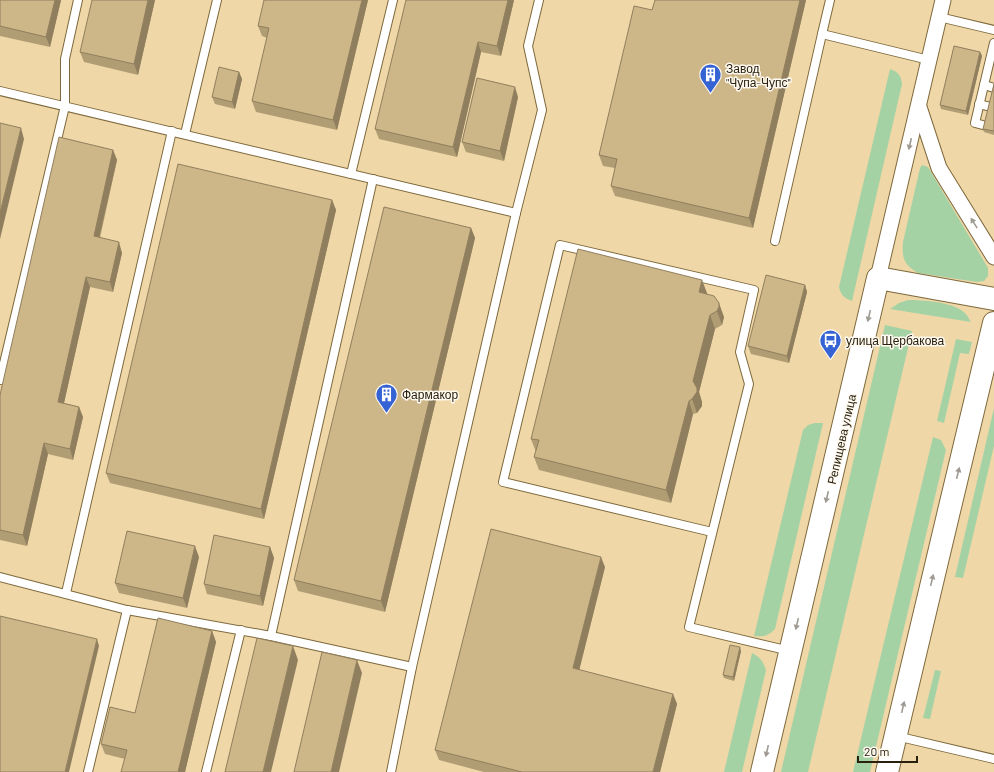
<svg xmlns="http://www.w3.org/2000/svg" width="994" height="772" viewBox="0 0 994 772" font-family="Barlow,sans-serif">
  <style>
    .green { fill: #a5d2a5 }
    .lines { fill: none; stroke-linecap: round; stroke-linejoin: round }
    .lane-casing { stroke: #7e693c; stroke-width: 10 }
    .street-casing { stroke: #7e693c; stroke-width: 17 }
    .secondary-casing { stroke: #7e693c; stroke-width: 24 }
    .lane { stroke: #fff; stroke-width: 8 }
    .street { stroke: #fff; stroke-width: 15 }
    .secondary { stroke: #fff; stroke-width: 22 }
    .wall { fill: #b09d74 }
    .shaded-wall { fill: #907f5e }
    .building { fill: #cdb687; stroke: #907f5e }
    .oneway { fill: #9f9b93 }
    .labels { text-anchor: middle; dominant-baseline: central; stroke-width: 3; stroke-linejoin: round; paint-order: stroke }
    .poi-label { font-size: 12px; fill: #29210e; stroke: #fffaf1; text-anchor: start }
    .street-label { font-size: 12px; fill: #29210e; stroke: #fffaf1 }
  </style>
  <rect width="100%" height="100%" fill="#efd7a7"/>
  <g class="green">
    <path d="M890,69C898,72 901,75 902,84L852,301C844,298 841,295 839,287Z"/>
    <path d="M922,165L928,167L988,268V276L984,281L977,282L918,273C903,264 902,258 903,242L920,168Z"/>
    <path d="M908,300C923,300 949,302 961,310C966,313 968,317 971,322L890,309L899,303Z"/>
    <path d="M885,325L912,331L808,772H781Z"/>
    <path d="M956,339L972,342L969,354L960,353L944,423L937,421Z"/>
    <path d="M994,408V446L963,578L955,577Z"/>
    <path d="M815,423H823L775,629C768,636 763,637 754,636L803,430L808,425Z"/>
    <path d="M933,437L941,440L946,450L870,772H853Z"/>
    <path d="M752,653C760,657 763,661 766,670L742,772H724Z"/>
    <path d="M935,670L941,671L930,719L923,718Z"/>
  </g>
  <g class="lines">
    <defs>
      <g id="lane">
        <path d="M939,17L994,30"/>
        <path d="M822,34L830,0"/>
        <path d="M994,43L975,123L994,128"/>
        <path d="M984,85L994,88"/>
        <path d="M0,91L516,213"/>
        <path d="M979,104L994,108"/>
        <path d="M185,134L217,0"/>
        <path d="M351,174L393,0"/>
        <path d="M775,241L822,34L929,60"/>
        <path d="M0,380L65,106V59L78,0"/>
        <path d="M712,532L503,482L560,245L754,290L740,352L749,384L689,627L790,651"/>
        <path d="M0,577L127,610L271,636L412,667"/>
        <path d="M66,593L172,131"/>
        <path d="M271,636L373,179"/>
        <path d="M896,736L994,759"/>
        <path d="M88,772L127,610"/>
        <path d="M206,772L241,630"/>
        <path d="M391,772L412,667L516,213L542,110L528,46L539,0"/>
      </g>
      <g id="street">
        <path d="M919,107L939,168L994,257"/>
        <path d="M878,278L943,0"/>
      </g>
      <g id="secondary">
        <path d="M762,772L878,278L994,299"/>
        <path d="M887,772L949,511L994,323"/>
      </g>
    </defs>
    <use href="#lane" class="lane-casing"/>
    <use href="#street" class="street-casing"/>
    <use href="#secondary" class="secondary-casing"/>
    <use href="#lane" class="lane"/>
    <use href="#street" class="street"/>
    <use href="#secondary" class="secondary"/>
  </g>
  <g class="wall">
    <path d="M0,0H61L50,47L0,36Z"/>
    <path d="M155,0L138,75L84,62L80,52Z"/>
    <path d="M368,0L337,130L256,112L252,101L267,38L262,36L258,26Z"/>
    <path d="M514,0L501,56L481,52L457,157L379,139L375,129Z"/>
    <path d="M806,0L753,228L615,196L611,186L615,168L603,166L599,155L652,10Z"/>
    <path d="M980,52L982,56L968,115L941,109L940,105Z"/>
    <path d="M239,72L242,79L235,109L215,104L212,97Z"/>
    <path d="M994,84V135L984,132L983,129Z"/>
    <path d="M518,97L504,161L466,152L462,142Z"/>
    <path d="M113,150L117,160L100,238L122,253L113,292L90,287L64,403L79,407L83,417L73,460L48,454L27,546L0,540V395Z"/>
    <path d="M332,200L336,210L264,519L110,483L106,473Z"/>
    <path d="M471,228L475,238L385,612L298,591L294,580Z"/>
    <path d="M805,285L807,292L789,363L751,354L748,346Z"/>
    <path d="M707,293L724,317L722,325L715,329L699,392L702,402V406L697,413L693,414L671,503L539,470L534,457L536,452L531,439Z"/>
    <path d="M270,547L274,558L263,606L207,594L204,584Z"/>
    <path d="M199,557L187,608L119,593L115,583Z"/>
    <path d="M605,567L579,670L673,694L677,704L660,772H484L439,760L435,750Z"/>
    <path d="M212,631L216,642L185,772H121L125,759L105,754L101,744L135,713Z"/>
    <path d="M741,651L734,681L724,678L723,675Z"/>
  </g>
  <g class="shaded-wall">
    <path d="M55,0H61L50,47L46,37Z"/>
    <path d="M148,0H155L138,75L134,64Z"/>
    <path d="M362,0H368L337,130L333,120Z"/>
    <path d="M508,0H514L501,56L497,46Z"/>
    <path d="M800,0H806L753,228L749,218Z"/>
    <path d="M478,42L481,52L457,157L453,147Z"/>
    <path d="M980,52L982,56L968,115L966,111Z"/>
    <path d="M239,72L242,79L235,109L232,102Z"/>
    <path d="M515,87L518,97L504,161L500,151Z"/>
    <path d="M21,128L24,139L0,239V213Z"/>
    <path d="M113,150L117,160L97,247L94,236Z"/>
    <path d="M332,200L336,210L264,519L261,509Z"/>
    <path d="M471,228L475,238L385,612L381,601Z"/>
    <path d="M119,242L122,253L113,292L110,282Z"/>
    <path d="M86,277L90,287L62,412L58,402Z"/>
    <path d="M702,280L707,293L704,305L699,292Z"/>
    <path d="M805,285L807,292L789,363L787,356Z"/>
    <path d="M719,303L724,317L722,325L717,311Z"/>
    <path d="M710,315L715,329L699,392L702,402V406L697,413L692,399L693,381Z"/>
    <path d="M689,401L693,414L671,503L666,490Z"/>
    <path d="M79,407L83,417L73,460L70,449Z"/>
    <path d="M44,443L48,454L27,546L23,535Z"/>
    <path d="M195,546L199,557L187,608L183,598Z"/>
    <path d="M270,547L274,558L263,606L260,596Z"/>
    <path d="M601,557L605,567L577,679L573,668Z"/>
    <path d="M212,631L216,642L185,772H178Z"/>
    <path d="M97,639L99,646L69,772H65Z"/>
    <path d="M293,646L298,660L271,772H263Z"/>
    <path d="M740,647L741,651L734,681L733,677Z"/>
    <path d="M357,660L362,673L339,772H331Z"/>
    <path d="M673,694L677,704L660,772H653Z"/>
  </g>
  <g class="building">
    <path d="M0,0H55L46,37L0,26Z"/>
    <path d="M92,0H148L134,64L80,52Z"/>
    <path d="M264,0H362L333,120L252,101L269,28L258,26Z"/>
    <path d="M406,0H508L497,46L478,42L453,147L375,129Z"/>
    <path d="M655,0H800L749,218L611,186L617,159L599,155L634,6L652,10Z"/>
    <path d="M954,46L980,52L966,111L940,105Z"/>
    <path d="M219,67L239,72L232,102L212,97Z"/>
    <path d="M477,78L515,87L500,151L462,142Z"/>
    <path d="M994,84V131L983,129Z"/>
    <path d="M0,123L21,128L0,213Z"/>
    <path d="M59,137L113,150L94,236L119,242L110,282L86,277L58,402L79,407L70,449L44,443L23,535L0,530V395Z"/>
    <path d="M178,164L332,200L261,509L106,473Z"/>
    <path d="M384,207L471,228L381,601L294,580Z"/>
    <path d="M578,249L702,280L699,292L714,296L719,303V307L717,311L710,315L693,381L697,388V392L692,399L689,401L666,490L534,457L539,440L531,439Z"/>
    <path d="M766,275L805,285L787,356L748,346Z"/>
    <path d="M491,529L601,557L573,668L673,694L653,772H522L435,750Z"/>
    <path d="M127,531L195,546L183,598L115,583Z"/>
    <path d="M214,535L270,547L260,596L204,584Z"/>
    <path d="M0,616L97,639L65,772H0Z"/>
    <path d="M158,618L212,631L178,772H121L127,750L101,744L110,707L135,713Z"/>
    <path d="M257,638L293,646L263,772H225Z"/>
    <path d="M730,645L740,647L733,677L723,675Z"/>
    <path d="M322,652L357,660L331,772H294Z"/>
  </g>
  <defs><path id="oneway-solid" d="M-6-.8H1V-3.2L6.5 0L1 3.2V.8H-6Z"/></defs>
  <g class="oneway">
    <use href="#oneway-solid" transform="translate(910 144) rotate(103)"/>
    <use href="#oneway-solid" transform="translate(974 223) rotate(-122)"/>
    <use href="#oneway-solid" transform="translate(869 316) rotate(103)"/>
    <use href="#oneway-solid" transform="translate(958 473) rotate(-76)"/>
    <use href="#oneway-solid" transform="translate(827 497) rotate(103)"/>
    <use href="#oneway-solid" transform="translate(932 580) rotate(-77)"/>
    <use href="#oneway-solid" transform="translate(797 624) rotate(103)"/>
    <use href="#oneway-solid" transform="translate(903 707) rotate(-77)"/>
    <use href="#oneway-solid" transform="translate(767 751) rotate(103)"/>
  </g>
  <defs>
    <symbol id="building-pin" viewBox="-11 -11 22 30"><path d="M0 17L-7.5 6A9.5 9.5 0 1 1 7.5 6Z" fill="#3563d3" stroke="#fffaf1"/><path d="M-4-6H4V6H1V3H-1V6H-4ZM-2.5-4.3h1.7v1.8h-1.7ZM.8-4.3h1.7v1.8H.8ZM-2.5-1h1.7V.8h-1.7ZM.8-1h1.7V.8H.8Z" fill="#fff"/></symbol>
    <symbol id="bus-pin" viewBox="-11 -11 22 30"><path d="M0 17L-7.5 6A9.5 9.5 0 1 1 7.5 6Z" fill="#3563d3" stroke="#fffaf1"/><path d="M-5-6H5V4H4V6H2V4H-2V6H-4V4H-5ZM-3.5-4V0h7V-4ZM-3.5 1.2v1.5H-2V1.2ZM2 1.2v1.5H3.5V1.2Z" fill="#fff"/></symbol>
  </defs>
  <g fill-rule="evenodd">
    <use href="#building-pin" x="698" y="62" width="25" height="34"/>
    <use href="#bus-pin" x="818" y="328" width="25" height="34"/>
    <use href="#building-pin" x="374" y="382" width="25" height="34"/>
  </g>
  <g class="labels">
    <g class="poi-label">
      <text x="726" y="68">Завод<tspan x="726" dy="14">"Чупа-Чупс"</tspan></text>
      <text x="846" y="340">улица Щербакова</text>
      <text x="402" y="394">Фармакор</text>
    </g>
    <g class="street-label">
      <text transform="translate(841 439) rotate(-77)">Репищева улица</text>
    </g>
  </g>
  <path d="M858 756v6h59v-6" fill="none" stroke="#29210e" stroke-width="2"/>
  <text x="864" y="756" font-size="12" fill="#29210e" stroke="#fffaf1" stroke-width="3" paint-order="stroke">20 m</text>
</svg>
